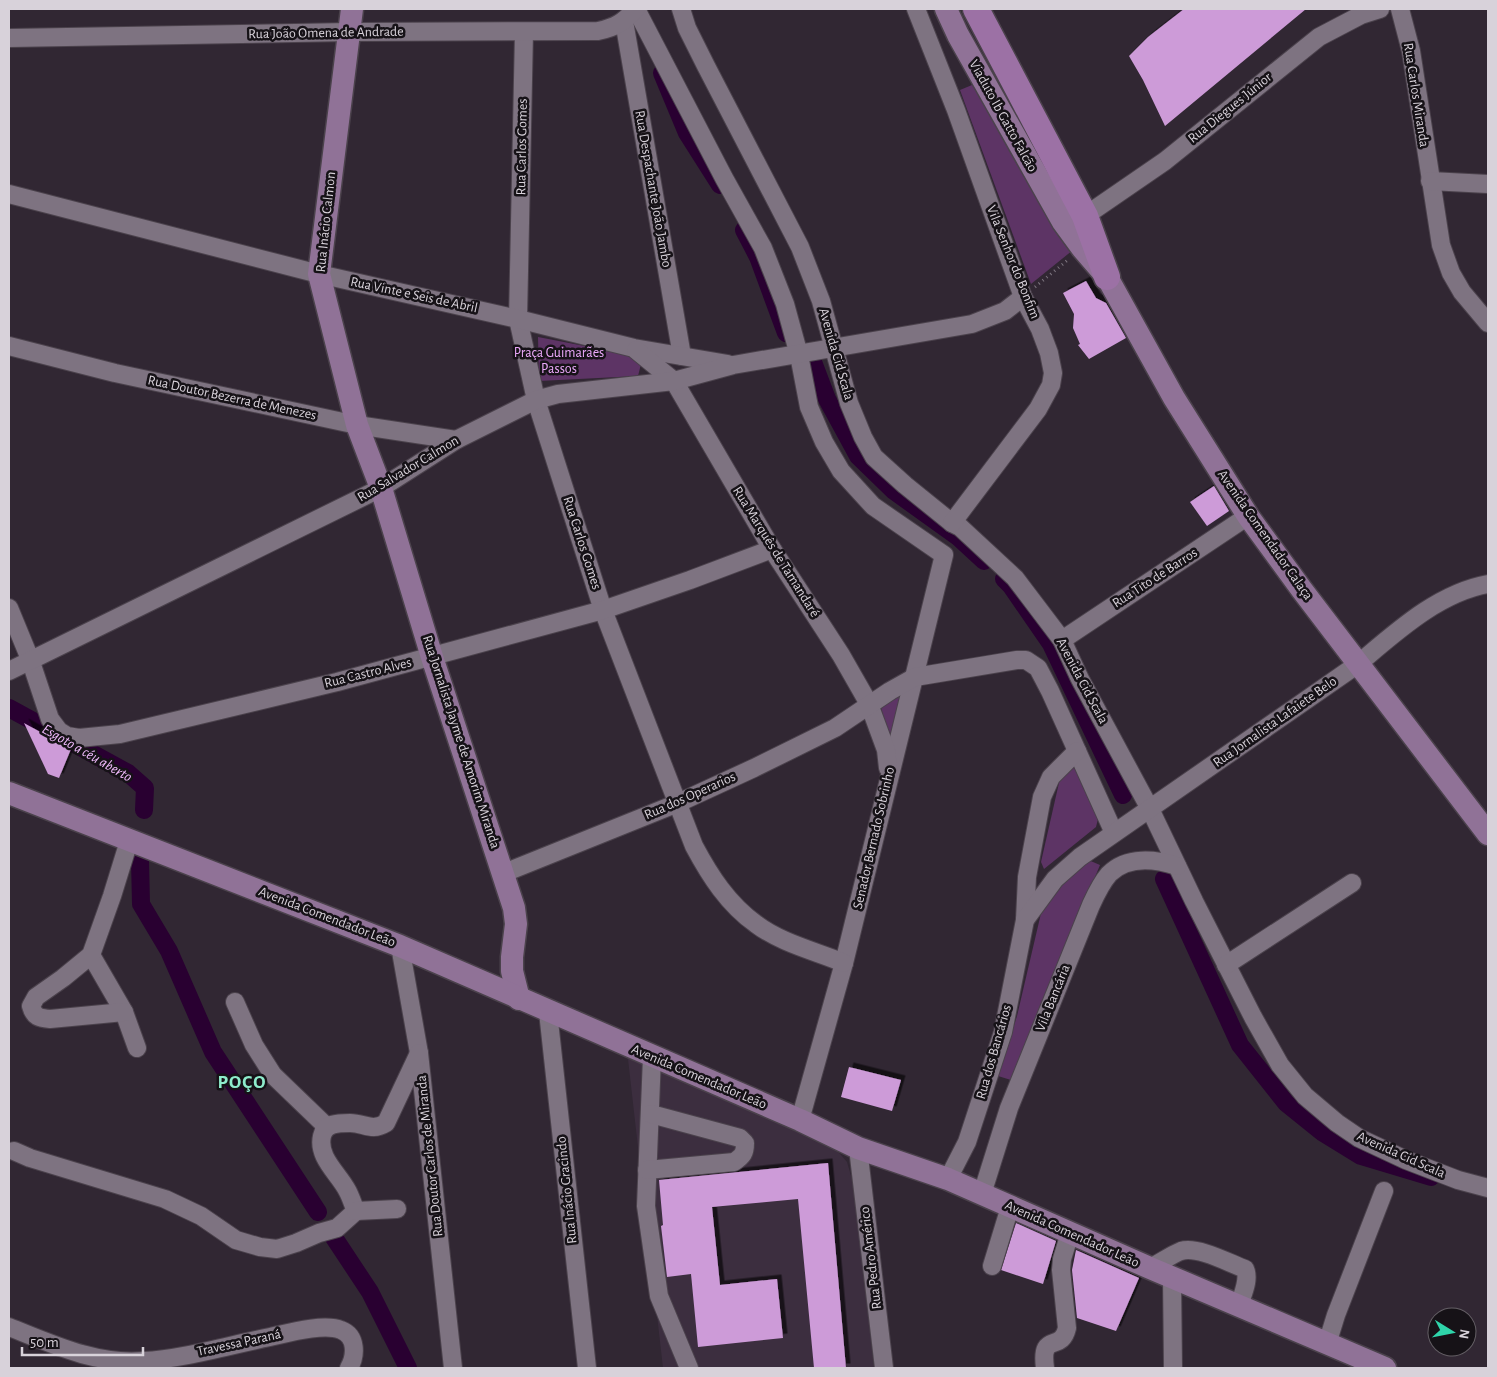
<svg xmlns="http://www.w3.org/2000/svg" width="1497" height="1377" viewBox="0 0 1497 1377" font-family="'Alegreya Sans',sans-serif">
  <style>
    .built { fill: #3c2e3f }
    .green { fill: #5d3465 }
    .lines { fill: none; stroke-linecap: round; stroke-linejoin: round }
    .canal { stroke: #290031; stroke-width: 18 }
    .building { fill: #cd9bd8; filter: url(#shadow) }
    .minor-casing { stroke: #4b424c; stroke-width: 20 }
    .major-casing { stroke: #4b424c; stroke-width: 25 }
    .highway-casing { stroke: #4b424c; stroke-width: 29 }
    .path { stroke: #7e7680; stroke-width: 3; stroke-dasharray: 1 4; stroke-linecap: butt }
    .minor { stroke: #7e7381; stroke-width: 18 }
    .major { stroke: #907297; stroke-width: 22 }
    .highway { stroke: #9c71a5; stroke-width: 26 }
    .labels { text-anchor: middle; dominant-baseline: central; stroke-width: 5; stroke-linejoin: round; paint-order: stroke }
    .street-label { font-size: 14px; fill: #d8d2da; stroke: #161217 }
    .park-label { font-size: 14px; fill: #eca9fb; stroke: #161217 }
    .water-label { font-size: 15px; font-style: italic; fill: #f0bafc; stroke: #161217 }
    .district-label { font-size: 19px; font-weight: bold; letter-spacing: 1px; fill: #8eeccc; stroke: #161217 }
  </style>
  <defs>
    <filter id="shadow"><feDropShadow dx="4.5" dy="-4.5" stdDeviation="0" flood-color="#0009"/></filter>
  </defs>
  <rect width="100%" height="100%" fill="#312733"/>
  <path class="built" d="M628,1059H642L828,1140L847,1162L854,1186L874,1368H663Z"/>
  <g class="green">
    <path d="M972,85L998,120L1073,250L1031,284L960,90Z"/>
    <path d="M538,337L631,355L641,364L638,376L539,381Z"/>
    <path d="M902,691L891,737L888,736L880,703Z"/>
    <path d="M1070,765H1080L1099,815L1096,827L1044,869L1041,862L1061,774Z"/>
    <path d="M1086,859L1100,865L1011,1080L998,1076L1017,1016L1042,909L1064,873Z"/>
  </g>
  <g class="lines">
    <g class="canal">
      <path d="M662,73L687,133L720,185"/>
      <path d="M744,230L758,257L786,333"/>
      <path d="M813,362L827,399L858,456L894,491L958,537L984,561"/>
      <path d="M1004,579L1011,586L1051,644L1123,795"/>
      <path d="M9,708L128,773L145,788L144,810"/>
      <path d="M140,860L141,904L169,951L213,1052L318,1212"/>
      <path d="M1164,879L1240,1045L1286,1103L1322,1132L1361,1156L1431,1177"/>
      <path d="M329,1230L370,1292L408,1368"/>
    </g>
  </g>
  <g class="building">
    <path d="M1184,9H1306L1165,126L1143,80L1129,56L1148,37Z"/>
    <path d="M1086,281L1096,298L1106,303L1126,338L1089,359L1078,345L1080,344L1073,328L1074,314L1063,293Z"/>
    <path d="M1214,486L1229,511L1207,526L1190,502Z"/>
    <path d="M24,723L71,749L59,778L48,774Z"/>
    <path d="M849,1067L901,1080L892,1111L841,1097Z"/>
    <path d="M828,1163L846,1368H814L798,1199L712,1207L720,1285L777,1279L783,1338L698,1347L691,1274L667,1277L661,1226L663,1225L659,1180Z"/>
    <path d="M1016,1223L1056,1241L1043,1284L1001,1270Z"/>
    <path d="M1076,1250L1139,1278L1116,1331L1077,1318L1072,1270Z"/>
  </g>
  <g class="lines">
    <defs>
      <g id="minor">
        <path d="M636,9L724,178L763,248L785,304L799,355L809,407L824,442L841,471L873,506L944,555L844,963L800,1120"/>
        <path d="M681,9L687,28L706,66L800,247L821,301L849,403L863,437L874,457L905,485L952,523L960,527L1015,578L1062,640L1080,679L1150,809L1194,901L1253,1017L1280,1065L1305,1096L1337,1123L1359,1138L1406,1160L1458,1180L1488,1188"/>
        <path d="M916,9L956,110L1023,297L1040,329L1049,353L1053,373L1051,385L1038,409L952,523"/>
        <path d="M1400,9L1411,51L1441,245L1451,273L1462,292L1488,323"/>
        <path d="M624,21L682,356"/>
        <path d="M524,32L518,319L536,400L603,610L694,846C710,876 728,904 756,924C781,943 815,951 844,963"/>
        <path d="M9,38L349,32L598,31C617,27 623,22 636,9"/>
        <path d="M1430,181L1488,184"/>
        <path d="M9,194L319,274L518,319L634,348L728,364"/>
        <path d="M1085,216L1165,161L1319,37L1361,15L1380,9"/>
        <path d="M9,346L115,373L357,425L456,440"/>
        <path d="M636,350L674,381L772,549L841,655L869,704L886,750L888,768"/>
        <path d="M9,608L30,659L50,719L59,731L67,736L79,738L120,734L337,682L603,610L690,580L772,549"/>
        <path d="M1062,640L1248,516"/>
        <path d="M9,671L381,488L456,440L536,400L558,394L674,381L733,365L972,324L1005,311L1023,297"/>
        <path d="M504,873L678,803L754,768L835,728L890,691L915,677L1017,660H1026L1038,668L1050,691L1114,833"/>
        <path d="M1025,920L1027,877L1042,797L1051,777L1077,751"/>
        <path d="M400,946L419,1053L453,1368"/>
        <path d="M91,955L124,1012L137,1048"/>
        <path d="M1226,965L1352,883"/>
        <path d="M235,1002L254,1045L273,1075L327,1127"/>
        <path d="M124,1012L50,1019C39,1018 34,1017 31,1006L36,997L63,978L91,955L112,896L129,841"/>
        <path d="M548,1012L587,1368"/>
        <path d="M652,1057L646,1206L659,1296L689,1368"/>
        <path d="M858,1148L884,1368"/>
        <path d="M14,1151L30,1158L165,1199L201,1216L236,1240L260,1247L277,1249L296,1243L319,1233L337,1228L356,1211C353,1205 351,1197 347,1190C338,1173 317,1157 322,1136C325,1123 338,1123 350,1123C365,1123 371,1132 386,1123L419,1053"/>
        <path d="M647,1170L734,1162C743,1156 745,1153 745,1143L740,1138L651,1114"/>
        <path d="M948,1179L967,1142L1003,1032L1025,920L1055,879L1080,857L1358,664C1396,632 1438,593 1488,584"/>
        <path d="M982,1194L1009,1108L1091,905C1096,894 1101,883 1109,874C1127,856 1155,859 1177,866"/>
        <path d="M356,1211L397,1209"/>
        <path d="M992,1266L1010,1207"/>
        <path d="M1150,1268C1160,1263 1171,1255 1181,1251C1198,1246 1229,1263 1245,1269C1250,1280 1242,1295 1239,1306"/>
        <path d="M1172,1278L1173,1368"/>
        <path d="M9,1327C52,1344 96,1365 143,1361C183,1359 230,1345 270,1337C288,1333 324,1323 341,1330C357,1336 356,1356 349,1368"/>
        <path d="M1327,1344L1336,1315L1384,1191"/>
        <path d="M1045,1368C1040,1330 1061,1354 1067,1328L1061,1270L1062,1259L1070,1233"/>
      </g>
      <g id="major">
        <path d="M352,9L319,274L357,425L381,488L432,657L514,908L516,924L512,957V971L519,999"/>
        <path d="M946,9L958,35L1063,222L1082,248L1107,277L1174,398L1248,516L1302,590L1488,834"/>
        <path d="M9,793L400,946L800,1120L858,1148L948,1179L1150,1268L1385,1368"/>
      </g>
      <path id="highway" d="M976,9L1085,216L1107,277"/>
    </defs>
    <use href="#minor" class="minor-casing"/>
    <use href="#major" class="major-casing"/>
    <use href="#highway" class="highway-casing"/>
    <path class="path" d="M1035,287L1069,259"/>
    <use href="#minor" class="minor"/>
    <use href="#major" class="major"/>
    <use href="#highway" class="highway"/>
  </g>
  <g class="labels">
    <g class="street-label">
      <text transform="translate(326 33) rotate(-1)">Rua João Omena de Andrade</text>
      <text transform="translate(1416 95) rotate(81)">Rua Carlos Miranda</text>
      <text transform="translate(1230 108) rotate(-39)">Rua Diegues Júnior</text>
      <text transform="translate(1003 116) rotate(61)">Viaduto Ib Gatto Falcão</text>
      <text transform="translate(522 147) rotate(-89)">Rua Carlos Gomes</text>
      <text transform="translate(653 189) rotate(80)">Rua Despachante João Jambo</text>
      <text transform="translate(326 222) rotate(-84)">Rua Inácio Calmon</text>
      <text transform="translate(1013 262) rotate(68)">Vila Senhor do Bonfim</text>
      <text transform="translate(414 295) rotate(12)">Rua Vinte e Seis de Abril</text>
      <text transform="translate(836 354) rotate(74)">Avenida Cid Scala</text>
      <text transform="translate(232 398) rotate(12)">Rua Doutor Bezerra de Menezes</text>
      <text transform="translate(408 469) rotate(-31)">Rua Salvador Calmon</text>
      <text transform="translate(1265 535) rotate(55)">Avenida Comendador Calaça</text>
      <text transform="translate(582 543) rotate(72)">Rua Carlos Gomes</text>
      <text transform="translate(776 552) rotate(58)">Rua Marquês de Tamandaré</text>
      <text transform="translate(1155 578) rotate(-33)">Rua Tito de Barros</text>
      <text transform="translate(368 673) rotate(-14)">Rua Castro Alves</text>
      <text transform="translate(1082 681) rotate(62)">Avenida Cid Scala</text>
      <text transform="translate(1275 722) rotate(-35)">Rua Jornalista Lafaiete Belo</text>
      <text transform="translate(461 742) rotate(72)">Rua Jornalista Jayme de Amorim Miranda</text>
      <text transform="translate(690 796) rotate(-24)">Rua dos Operarios</text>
      <text transform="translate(874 838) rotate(-77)">Senador Bernado Sobrinho</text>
      <text transform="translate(327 917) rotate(21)">Avenida Comendador Leão</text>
      <text transform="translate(1053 998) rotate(-68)">Vila Bancária</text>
      <text transform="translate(994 1052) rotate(-74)">Rua dos Bancários</text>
      <text transform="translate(699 1077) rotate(23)">Avenida Comendador Leão</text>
      <text transform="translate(1401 1155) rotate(24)">Avenida Cid Scala</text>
      <text transform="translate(430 1156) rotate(-96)">Rua Doutor Carlos de Miranda</text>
      <text transform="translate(567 1190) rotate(-96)">Rua Inácio Gracindo</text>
      <text transform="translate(1072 1234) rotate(24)">Avenida Comendador Leão</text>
      <text transform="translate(871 1258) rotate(-97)">Rua Pedro Américo</text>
      <text transform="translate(239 1343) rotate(-12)">Travessa Paraná</text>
    </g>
    <g class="park-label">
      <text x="559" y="353">Praça Guimarães<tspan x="559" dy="16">Passos</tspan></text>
    </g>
    <g class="water-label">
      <text transform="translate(87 753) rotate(30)">Esgoto a céu aberto</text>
    </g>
    <g class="district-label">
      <text x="242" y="1082">POÇO</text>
    </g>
  </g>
  <rect width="1497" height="1377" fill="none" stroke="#d8d2da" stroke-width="20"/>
  <g transform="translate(1452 1332) rotate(100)"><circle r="24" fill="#161217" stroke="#645f65"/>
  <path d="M0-4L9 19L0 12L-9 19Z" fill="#2fd4aa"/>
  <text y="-8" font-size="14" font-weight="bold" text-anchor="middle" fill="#d8d2da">N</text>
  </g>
  <path d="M22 1347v8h121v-8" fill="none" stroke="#d8d2da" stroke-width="2.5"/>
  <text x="30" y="1347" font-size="15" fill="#d8d2da" stroke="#161217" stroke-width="4" paint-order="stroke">50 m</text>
</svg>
